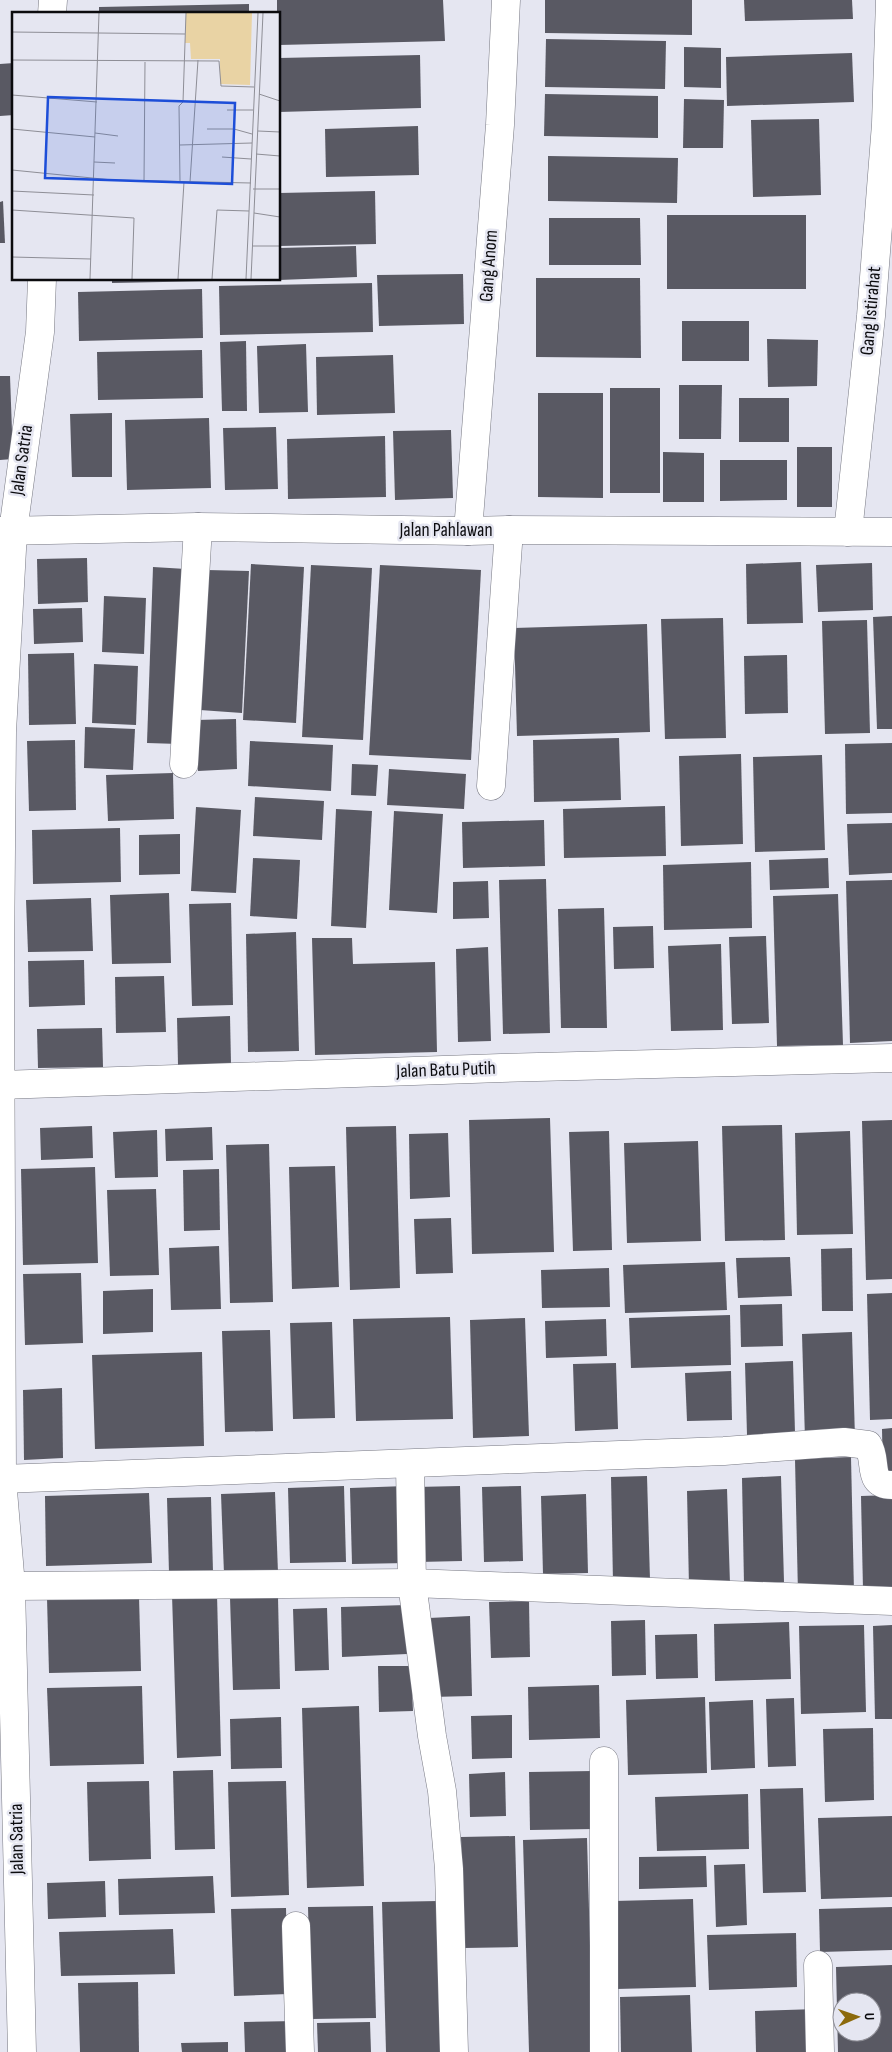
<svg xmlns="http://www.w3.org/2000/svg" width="892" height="2052" viewBox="0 0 892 2052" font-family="'Sofia Sans Condensed',sans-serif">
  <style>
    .building { fill: #595963; fill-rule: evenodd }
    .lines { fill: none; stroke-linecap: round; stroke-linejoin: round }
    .street-casing { stroke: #777882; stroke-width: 29 }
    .street { stroke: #fff; stroke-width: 28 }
    .labels { text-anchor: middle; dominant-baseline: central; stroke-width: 5; stroke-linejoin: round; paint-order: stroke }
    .street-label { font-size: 19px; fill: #0b0b0e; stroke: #e5e6f1 }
    .inset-road { fill: none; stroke: #8e8e96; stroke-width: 1 }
    .view { fill: #1d4ed8; fill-opacity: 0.15; stroke: #1d4ed8; stroke-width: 2.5 }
    .inset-edge { fill: none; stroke: #0b0b0e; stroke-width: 2.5 }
  </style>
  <rect width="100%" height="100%" fill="#e5e6f1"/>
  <g class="building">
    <path d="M277,0H443L445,41L279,45V14H277Z"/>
    <path d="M545,0H692V35L545,33Z"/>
    <path d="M744,0H852L853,19L745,21Z"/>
    <path d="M249,4V14H99V7Z"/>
    <path d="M546,39L666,41L665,89L545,87Z"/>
    <path d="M684,47L721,48V88L684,87Z"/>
    <path d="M852,53L854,102L727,106L726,57Z"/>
    <path d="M420,55L421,108L279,112V58Z"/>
    <path d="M14,63V115L0,116V64Z"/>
    <path d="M545,94L658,96V138L544,136Z"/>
    <path d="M684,99L724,100L723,148H683Z"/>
    <path d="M819,119L821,195L753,197L751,120Z"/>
    <path d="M418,126L419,175L326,177L325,129Z"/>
    <path d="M548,156L678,158L677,203L548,201Z"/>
    <path d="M375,191L376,244L279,246V193Z"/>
    <path d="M3,201L5,243H0V202Z"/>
    <rect x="667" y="215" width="139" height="74"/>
    <path d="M549,218H640L641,265H549Z"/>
    <path d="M356,246L357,277L279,280V248Z"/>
    <path d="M463,274L464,324L379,326L377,275Z"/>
    <path d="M536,278H640L641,358L536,357Z"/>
    <path d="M112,279H214V281L112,283Z"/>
    <path d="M372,283L373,332L220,335L219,286Z"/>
    <path d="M202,289L203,338L79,341L78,292Z"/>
    <rect x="682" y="321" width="67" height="40"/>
    <path d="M767,339L818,340L817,386L768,387Z"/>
    <path d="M246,341L247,411H222L220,342Z"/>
    <path d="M306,344L308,412L259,413L257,346Z"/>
    <path d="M202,350L203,398L98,400L97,352Z"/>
    <path d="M393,355L395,413L317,415L316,357Z"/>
    <path d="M0,376H10L13,459L0,460Z"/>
    <path d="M679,385H722L721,439H679Z"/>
    <rect x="610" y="388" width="50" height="105"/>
    <path d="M538,393H603V498L538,497Z"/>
    <rect x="739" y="398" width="50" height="44"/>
    <path d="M112,413V477H72L70,414Z"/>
    <path d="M209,418L211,488L127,490L125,420Z"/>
    <path d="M276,427L278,489L225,490L223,428Z"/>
    <path d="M451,430L453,498L395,500L393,431Z"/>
    <path d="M385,436L386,497L288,499L287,439Z"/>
    <rect x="797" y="447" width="35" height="60"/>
    <path d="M663,452L704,453V502H663Z"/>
    <path d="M720,460H787V500L720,501Z"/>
    <path d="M87,558L88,602L38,604L37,559Z"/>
    <path d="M801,562L803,623L747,624L746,564Z"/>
    <path d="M872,563L873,610L818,612L816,565Z"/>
    <path d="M251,564L304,567L296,723L243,720Z"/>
    <path d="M311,565L372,568L363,740L302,737Z"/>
    <path d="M380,565L481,570L471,760L369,755Z"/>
    <path d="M153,567L186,569L179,744L147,743Z"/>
    <path d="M207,570L249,571L242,713L200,710Z"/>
    <path d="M104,596L146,598L144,654L102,652Z"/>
    <path d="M82,608L83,642L34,644L33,609Z"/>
    <path d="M892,616V729H877L873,617Z"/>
    <path d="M723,618L726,738L665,739L661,619Z"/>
    <path d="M867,620L870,733L825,734L822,621Z"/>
    <path d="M647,624L650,732L517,736L514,628Z"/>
    <path d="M74,653L76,724L29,725L28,654Z"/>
    <path d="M787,655L788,713L745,714L744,656Z"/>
    <path d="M94,664L138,666L136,725L92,723Z"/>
    <path d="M236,719L237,769L198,771L196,720Z"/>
    <path d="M85,727L135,729L133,770L84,768Z"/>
    <path d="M619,738L621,800L534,802L533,740Z"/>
    <path d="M75,740L76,810L29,811L27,741Z"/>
    <path d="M250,741L333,745L331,791L248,786Z"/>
    <path d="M892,743V813L846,814L845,744Z"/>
    <path d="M741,754L743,844L681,846L679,756Z"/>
    <path d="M822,755L825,850L755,852L753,757Z"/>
    <path d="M352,764L378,765L376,796L351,795Z"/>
    <path d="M389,769L466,774L464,809L387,805Z"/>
    <path d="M173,773L174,819L108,821L106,775Z"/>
    <path d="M255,797L324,801L322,840L253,836Z"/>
    <path d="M665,806L666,856L564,858L563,809Z"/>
    <path d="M196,807L241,810L236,893L191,891Z"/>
    <path d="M336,809L372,811L366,928L331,926Z"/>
    <path d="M394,811L443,814L437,913L389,910Z"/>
    <path d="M544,820L545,866L463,868L462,822Z"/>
    <path d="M892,823V873L849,875L847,824Z"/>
    <path d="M120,828L121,882L33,884L32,830Z"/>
    <path d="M180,834V874L139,875V835Z"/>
    <path d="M253,858L300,860L297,919L250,916Z"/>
    <path d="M828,858L829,888L770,890L769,860Z"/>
    <path d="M751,862L752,928L664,930L663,865Z"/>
    <path d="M546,879L550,1033L503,1034L499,880Z"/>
    <path d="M892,880V1041L850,1043L846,881Z"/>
    <path d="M488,881L489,918L453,919V882Z"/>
    <path d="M169,893L171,963L112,964L110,895Z"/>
    <path d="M838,894L843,1045L777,1046L773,896Z"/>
    <path d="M91,898L93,951L28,952L26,900Z"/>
    <path d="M231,903L233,1005L192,1006L189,904Z"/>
    <path d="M604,908L607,1028H561L558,909Z"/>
    <path d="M653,926L654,968L614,969L613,927Z"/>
    <path d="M296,932L299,1051L248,1052L246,934Z"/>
    <path d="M766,936L769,1023L732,1024L729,937Z"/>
    <path d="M312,938H352L353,964L435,962L437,1052L315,1055Z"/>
    <path d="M721,944L723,1030L671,1031L668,946Z"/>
    <path d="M488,947L491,1041L458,1042L456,949Z"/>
    <path d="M84,960L85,1005L29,1007L28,961Z"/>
    <path d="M164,976L166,1032L116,1033L115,977Z"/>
    <path d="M230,1016L231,1064L178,1065L177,1018Z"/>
    <path d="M102,1028L103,1067L38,1068L37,1029Z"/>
    <path d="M550,1118L554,1252L472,1254L469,1120Z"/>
    <path d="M892,1120V1279L866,1280L862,1121Z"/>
    <path d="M782,1125L785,1240L725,1241L722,1126Z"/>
    <path d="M92,1126L93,1158L41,1160L40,1128Z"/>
    <path d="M396,1126L400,1288L350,1290L346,1127Z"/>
    <path d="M212,1127L213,1160L166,1161L165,1129Z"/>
    <path d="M157,1130L158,1177L115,1178L113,1132Z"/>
    <path d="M609,1131L612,1250L573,1251L569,1132Z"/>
    <path d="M850,1131L853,1234L797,1235L795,1133Z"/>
    <path d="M448,1133L450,1197L410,1199L409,1134Z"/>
    <path d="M698,1141L701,1241L627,1243L624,1143Z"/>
    <path d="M269,1144L273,1302L230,1303L226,1145Z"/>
    <path d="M335,1166L339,1287L292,1289L289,1167Z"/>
    <path d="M95,1167L98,1263L23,1265L21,1169Z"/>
    <path d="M219,1169L220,1230L184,1231L183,1170Z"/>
    <path d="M156,1189L159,1275L110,1276L107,1190Z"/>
    <path d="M451,1218L453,1273L416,1274L414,1219Z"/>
    <path d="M219,1246L221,1309L171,1310L169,1248Z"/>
    <path d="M852,1248L853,1311H822L821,1249Z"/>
    <path d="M790,1257L792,1296L738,1298L736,1258Z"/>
    <path d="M725,1262L727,1310L625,1313L623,1265Z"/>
    <path d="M609,1268L610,1307L542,1308L541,1270Z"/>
    <path d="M81,1273L83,1343L25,1345L23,1274Z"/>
    <path d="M153,1289V1332L103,1334V1291Z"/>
    <path d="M892,1293V1419L870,1420L867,1294Z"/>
    <path d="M782,1304L783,1346L741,1347L740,1305Z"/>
    <path d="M730,1315L731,1365L631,1368L629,1318Z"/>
    <path d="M450,1317L453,1419L356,1421L353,1319Z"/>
    <path d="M525,1318L529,1436L473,1438L470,1320Z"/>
    <path d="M606,1319L607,1356L546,1358L545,1321Z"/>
    <path d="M332,1322L335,1418L293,1419L290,1323Z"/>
    <path d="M270,1330L273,1431L225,1432L222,1331Z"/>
    <path d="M852,1332L855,1439L805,1440L802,1334Z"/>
    <path d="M202,1352L204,1446L95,1449L92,1355Z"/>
    <path d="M793,1361L795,1433L747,1435L745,1363Z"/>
    <path d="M616,1363L618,1429L575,1431L573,1364Z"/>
    <path d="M731,1371L732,1420L687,1421L685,1373Z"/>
    <path d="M62,1388L63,1458L24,1460L23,1390Z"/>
    <path d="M892,1428V1478L883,1479L882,1429Z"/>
    <path d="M851,1457L854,1592L798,1594L795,1459Z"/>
    <path d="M647,1476L650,1580L613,1582L611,1477Z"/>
    <path d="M781,1476L784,1582L744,1584L742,1478Z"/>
    <path d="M344,1486L346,1562L290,1563L288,1488Z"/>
    <path d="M406,1486L408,1563L352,1564L350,1488Z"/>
    <path d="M460,1486L462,1561L418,1562L416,1487Z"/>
    <path d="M521,1486L523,1561L484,1562L482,1487Z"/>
    <path d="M727,1489L730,1585L689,1587L687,1491Z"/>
    <path d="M275,1492L278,1573L224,1574L221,1494Z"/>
    <path d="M149,1493L152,1563L46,1566L45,1496Z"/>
    <path d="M586,1494L588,1573L543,1574L541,1496Z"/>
    <path d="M892,1495V1589L863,1590L861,1496Z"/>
    <path d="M211,1497L213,1572L169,1573L167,1498Z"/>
    <path d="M172,1594H217L221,1756L177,1758Z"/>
    <path d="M139,1596L141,1671L49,1673L47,1598Z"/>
    <path d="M278,1597L280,1689L233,1690L230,1598Z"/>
    <path d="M529,1601L530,1657L491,1658L489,1602Z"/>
    <path d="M406,1605L407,1654L342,1657L341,1607Z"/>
    <path d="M327,1608L329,1670L295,1671L293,1609Z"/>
    <path d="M470,1616L472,1696L431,1697L429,1618Z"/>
    <path d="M645,1620L646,1675L612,1676L611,1621Z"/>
    <path d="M789,1622L791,1679L715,1681L714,1624Z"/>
    <path d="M864,1625L866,1712L801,1714L799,1626Z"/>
    <path d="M892,1625V1719H875L873,1626Z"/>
    <path d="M697,1634L698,1678L656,1679L655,1635Z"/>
    <path d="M378,1666H411L413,1711L379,1712Z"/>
    <path d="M599,1685L600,1738L529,1740L528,1687Z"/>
    <path d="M142,1686L144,1764L50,1766L47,1688Z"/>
    <path d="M705,1697L707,1773L628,1775L626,1700Z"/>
    <path d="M794,1698L796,1766L768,1767L766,1699Z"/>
    <path d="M753,1700L755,1768L711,1770L709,1702Z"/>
    <path d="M359,1706L364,1886L307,1888L302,1708Z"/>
    <path d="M512,1715V1758L472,1759L471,1716Z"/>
    <path d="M281,1717L282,1768L231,1769L230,1719Z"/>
    <path d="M873,1728L874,1800L825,1802L823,1729Z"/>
    <path d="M213,1770L215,1849L175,1850L173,1771Z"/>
    <path d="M593,1771L594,1829L530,1830L529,1772Z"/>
    <path d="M505,1772L506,1816L470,1817L469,1774Z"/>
    <path d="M149,1781L151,1859L89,1861L87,1782Z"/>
    <path d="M286,1781L289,1895L231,1897L228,1782Z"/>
    <path d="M803,1788L806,1892L763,1893L760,1789Z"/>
    <path d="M748,1794L749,1849L657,1851L655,1797Z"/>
    <path d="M892,1816V1897L821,1899L818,1818Z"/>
    <path d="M515,1836L518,1947L464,1948L461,1837Z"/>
    <path d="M587,1838L593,2052H529L523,1840Z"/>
    <path d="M706,1856L707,1887L639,1889V1857Z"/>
    <path d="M745,1864L747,1925L716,1927L714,1865Z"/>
    <path d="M213,1876L215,1913L119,1915L118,1879Z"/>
    <path d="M105,1881L106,1917L48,1919L47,1883Z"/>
    <path d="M693,1899L696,1987L616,1989L614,1901Z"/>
    <path d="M439,1901L443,2052H386L382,1902Z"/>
    <path d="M373,1906L376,2018L311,2019L308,1907Z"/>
    <path d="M892,1907V1950L820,1952L819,1909Z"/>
    <path d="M286,1908L288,1994L234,1996L231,1909Z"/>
    <path d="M173,1929L175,1974L61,1976L59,1932Z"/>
    <path d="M796,1933L797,1987L709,1990L707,1935Z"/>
    <path d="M892,1965V2052H838L836,1967ZM842,2002H872V2032H842Z"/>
    <path d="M138,1982L139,2052H80L78,1983Z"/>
    <path d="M690,1995L692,2052H621L620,1997Z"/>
    <path d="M817,2009L818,2052H756L755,2011Z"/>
    <path d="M297,2021V2052H245L244,2022Z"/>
    <path d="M370,2022L371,2052H318L317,2023Z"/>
    <path d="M228,2042V2052H182L181,2043Z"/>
  </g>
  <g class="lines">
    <defs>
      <g id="street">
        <path d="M52,14L53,0"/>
        <path d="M0,531L198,527L468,531L509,530L892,532"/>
        <path d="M468,531L500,125L506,0"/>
        <path d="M848,532L871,316L886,124L890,0"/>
        <path d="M184,764L198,527"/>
        <path d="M491,786L509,530"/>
        <path d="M1,1085L501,1068L892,1058"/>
        <path d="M410,1465L412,1583L432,1736L442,1791L449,1869L454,2052"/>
        <path d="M2,1479L724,1451L844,1442L868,1445C878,1461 866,1485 892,1485"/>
        <path d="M11,1586L412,1583L892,1601"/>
        <path d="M296,1926L300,2052"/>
        <path d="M818,1965L820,2052"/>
        <path d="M22,2052L11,1586L2,1479L0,965L2,732L13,531L40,332L42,279"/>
        <path d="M604,2052V1761"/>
      </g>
    </defs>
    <use href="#street" class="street-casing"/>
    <use href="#street" class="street"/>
  </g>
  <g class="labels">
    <g class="street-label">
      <text transform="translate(489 266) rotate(-86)">Gang Anom</text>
      <text transform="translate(871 311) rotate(-85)">Gang Istirahat</text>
      <text transform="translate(22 460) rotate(-82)">Jalan Satria</text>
      <text x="446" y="530">Jalan Pahlawan</text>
      <text transform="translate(446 1070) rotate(-2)">Jalan Batu Putih</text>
      <text transform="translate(17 1839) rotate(-91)">Jalan Satria</text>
    </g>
  </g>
  <g transform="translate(12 12)">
    <rect width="268" height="268" fill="#e5e6f1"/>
    <path d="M174,1H240L238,73L208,72V47H179L178,31H173Z" fill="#e9d3a4"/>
    <path class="inset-road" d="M0,20L173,22M0,48L207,49L209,74L242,75M247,82L268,89M0,83L85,90M215,98H241M0,117L83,125M195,117H222L240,122M246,119L268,120M83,121L106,124M168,133L240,131M244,142L268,144M210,145L239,147M82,150L103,151M0,158L100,168L239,171M132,169L133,50M168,170L167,94L171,90L174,1M178,170L186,48M241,177H268M0,179L82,183M0,198L122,206L120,267M242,201L268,205M241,234H268M0,245L79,247M78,267L87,1M166,267L172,170M200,267L205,198L237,199M234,267L246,1M239,267L251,1"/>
    <path class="view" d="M36,85L223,91L220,172L33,166Z"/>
    <rect width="268" height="268" class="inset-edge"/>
  </g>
  <g transform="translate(857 2017) rotate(88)"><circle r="24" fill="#e5e6f1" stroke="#8e8e96"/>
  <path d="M0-4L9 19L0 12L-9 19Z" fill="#8c6a0c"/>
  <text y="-8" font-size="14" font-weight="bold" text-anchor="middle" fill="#0b0b0e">U</text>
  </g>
</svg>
